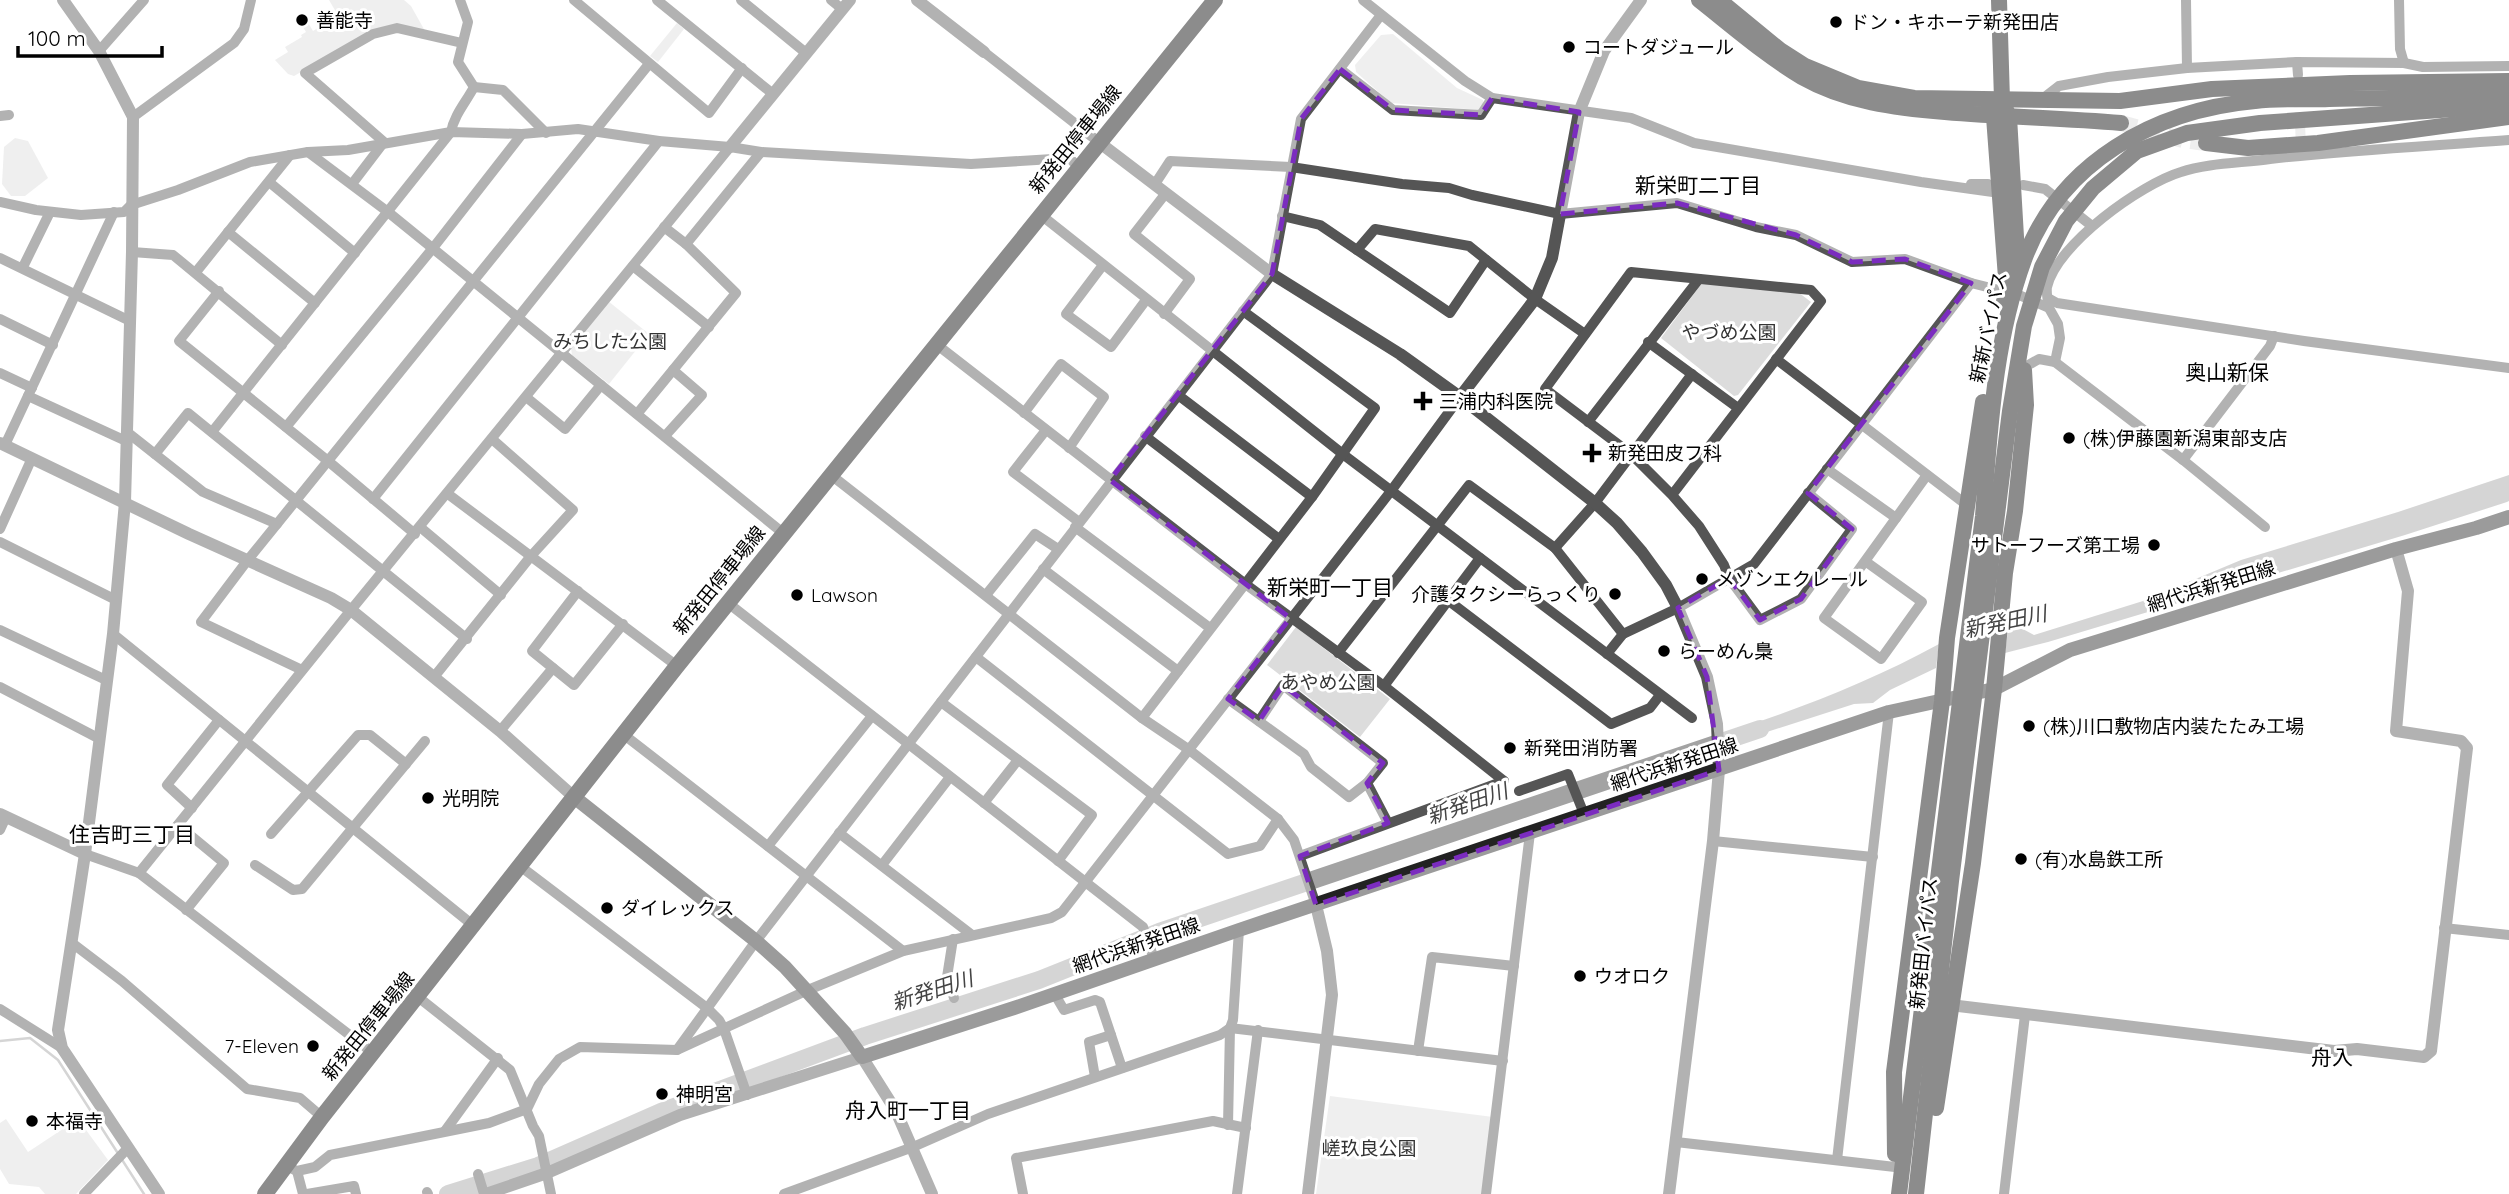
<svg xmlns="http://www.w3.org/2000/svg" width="2509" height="1194" viewBox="0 0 2509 1194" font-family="Quicksand,'Noto Sans JP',sans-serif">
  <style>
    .green { fill: #dcdcdc }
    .water { fill: #a3a3a3 }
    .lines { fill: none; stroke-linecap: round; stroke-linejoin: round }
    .stream { stroke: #a3a3a3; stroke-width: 2.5 }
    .river { stroke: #a3a3a3; stroke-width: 18 }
    .minor-tunnel { stroke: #d9d9d9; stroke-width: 10; stroke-dasharray: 10 5; stroke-linecap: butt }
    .trunk-tunnel { stroke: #d9d9d9; stroke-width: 16; stroke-dasharray: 16 8; stroke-linecap: butt }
    .minor { stroke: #555; stroke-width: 10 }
    .tertiary { stroke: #555; stroke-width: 12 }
    .secondary { stroke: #222; stroke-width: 14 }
    .primary { stroke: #000; stroke-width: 16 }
    .trunk { stroke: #000; stroke-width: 16 }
    .marked { fill: none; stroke: #7b2cbf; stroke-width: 5; stroke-dasharray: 14 9; stroke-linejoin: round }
    .poi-dot { fill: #000; stroke: #fff; stroke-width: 2.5 }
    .labels { text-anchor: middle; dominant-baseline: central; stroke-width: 6; stroke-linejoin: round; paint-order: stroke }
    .poi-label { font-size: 19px; fill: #000; stroke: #fff; text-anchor: start }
    .street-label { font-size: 19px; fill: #000; stroke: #fff }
    .park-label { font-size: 19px; fill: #333; stroke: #fff }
    .neighbourhood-label { font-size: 21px; fill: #000; stroke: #fff }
    .water-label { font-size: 21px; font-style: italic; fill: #444; stroke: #fff }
  </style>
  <rect width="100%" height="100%" fill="#fff"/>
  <g class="green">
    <path d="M329,0H404L411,6L425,31L397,27L368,34L294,76L288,74L275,60L288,52L285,47L302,37L301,35L306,32L301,24L307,21L313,31L321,26L324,31L333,25L331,21L336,18L334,14L336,12Z"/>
    <path d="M677,23L684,29L658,62L650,56Z"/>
    <path d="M1393,34L1457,88L1483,100L1484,106L1479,110L1391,103L1356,72L1355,65L1381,35Z"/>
    <path d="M15,138L28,141L48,178L25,196H11L2,184L4,147Z"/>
    <path d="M1702,283L1798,292L1811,302L1738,395L1734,396L1661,338Z"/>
    <path d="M608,301L649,334L609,384L572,355L571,348Z"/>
    <path d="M1296,627L1390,699L1360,737L1267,665Z"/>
    <path d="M1330,1096L1493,1117L1482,1194H1316Z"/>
    <path d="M6,1119L28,1152L78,1119L108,1160L76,1194H45L39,1187L9,1184L0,1169V1123Z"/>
  </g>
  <g class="water">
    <path d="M2509,475V501L2507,502L2405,535L2048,642L2005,653L2008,630L2021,628L2034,635L2143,601L2241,560L2398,512Z"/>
    <path d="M1939,644L1936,668L1890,690L1873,703L1854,704L1739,741L1737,729C1807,706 1875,679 1939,644Z"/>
  </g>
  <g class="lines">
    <path class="stream" d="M0,1041L30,1038L58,1060L144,1194"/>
    <path class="river" d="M448,1194L538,1166L661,1112L865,1036L1039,980L1159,932L1760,729"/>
    <path class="minor-tunnel" d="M2299,97L2301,148"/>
    <path class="trunk-tunnel" d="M2121,123L2183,140L2206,143"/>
    <g class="minor">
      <path d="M574,0L709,113L742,68"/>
      <path d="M657,0L773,94"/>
      <path d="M741,0L806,53"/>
      <path d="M831,0L842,9"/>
      <path d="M1363,0L1465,81L1492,98L1631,118L1694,143L1921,182L2000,193"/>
      <path d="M2186,0L2187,68"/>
      <path d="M2399,0L2400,49L2404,63"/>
      <path d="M99,51L144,0"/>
      <path d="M984,52L1100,143"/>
      <path d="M2297,62L2298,75"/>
      <path d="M1340,69L1393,110L1481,115L1492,98"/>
      <path d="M474,87L503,90L546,133"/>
      <path d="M2041,100L2059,86L2108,77L2187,68L2297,62L2404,63L2423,67L2509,66"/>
      <path d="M0,116L9,115"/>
      <path d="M133,117L234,43L244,29L251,0"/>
      <path d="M308,152L388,212L783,533"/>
      <path d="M269,182L355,253"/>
      <path d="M352,184L384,142L305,73L373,34L397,28L462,43"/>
      <path d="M1155,184L1170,161L1291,167L1402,184L1449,188L1472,195L1560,214L1677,203L1756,227L1796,235L1852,262L1905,259L1971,283L2019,295L2049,308L2058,324L2060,338L2055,362"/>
      <path d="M1971,184H1988"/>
      <path d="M2023,185L2045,189L2092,226"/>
      <path d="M0,202L36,210L81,215L124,212L131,205L178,190L250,162L308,152L348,150L451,132L522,134L578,129L659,141L730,147L761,152L971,164L1069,158L1080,168"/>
      <path d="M1041,215L1344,455L1692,718"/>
      <path d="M1282,216L1320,225L1450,313L1486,260"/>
      <path d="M228,232L315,303"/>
      <path d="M686,244L761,152"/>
      <path d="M1357,250L1375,229L1469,246L1535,299L1585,334"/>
      <path d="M132,252L173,255L282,345"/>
      <path d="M0,258L130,321"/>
      <path d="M1103,265L1066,314L1111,347L1146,300"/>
      <path d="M633,266L709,327"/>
      <path d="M23,267L50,212"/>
      <path d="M196,272L290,155"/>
      <path d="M219,291L179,341L328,461L415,534"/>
      <path d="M2048,298L2057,303L2304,341L2509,368"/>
      <path d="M2049,308C2048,301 2046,293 2047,287C2057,244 2141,184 2181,172C2207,163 2243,163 2270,159C2350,150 2430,146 2509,140"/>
      <path d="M1164,314L1190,279L1134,234L1166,193"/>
      <path d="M0,319L53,345"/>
      <path d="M1648,342L1738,408"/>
      <path d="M936,344L1244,583L1384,686L1504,781"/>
      <path d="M1776,359L1968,506"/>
      <path d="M2023,368L2039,359L2055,362L2183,460L2265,527"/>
      <path d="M0,373L32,388"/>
      <path d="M1178,395L1312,497"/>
      <path d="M28,396L126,441"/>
      <path d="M526,397L565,429L601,385"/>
      <path d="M1024,413L1061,364L1104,397L1069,448"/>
      <path d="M637,414L736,293L686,244L664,227"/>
      <path d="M1588,422L1699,279"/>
      <path d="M286,427L433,248L522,134"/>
      <path d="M1046,430L1013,472L1079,522"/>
      <path d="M127,432L203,492L277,524"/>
      <path d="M212,432L451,132C454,115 466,102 474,87L458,62L468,22L460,0"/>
      <path d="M665,436L702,395L673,370"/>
      <path d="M1145,436L1279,539"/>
      <path d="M5,445L114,212"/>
      <path d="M155,454L188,413L467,639"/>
      <path d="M2183,460L2270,346L2274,336"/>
      <path d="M1827,469L1896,518"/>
      <path d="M831,475L1142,718L1188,749L1278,819L1294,840L1316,905"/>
      <path d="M448,494L677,666"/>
      <path d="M1672,495L1821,301L1811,290L1631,272L1545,389L1631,454L1672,495L1699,526L1724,565L1729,578L1760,620L1801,599L1852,529L1808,493"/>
      <path d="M373,499L659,141"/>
      <path d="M420,527L501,595"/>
      <path d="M1075,527L1210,628"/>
      <path d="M0,529L32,458"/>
      <path d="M0,542L116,600"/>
      <path d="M1555,548L1595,503L1692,374"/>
      <path d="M1865,561L1922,602L1881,659L1824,618L1927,475"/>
      <path d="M1043,569L1178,671"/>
      <path d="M578,591L532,651L574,685L623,624"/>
      <path d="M986,595L1035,534L1058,549"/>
      <path d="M1449,601L1611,724L1650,708L1660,695"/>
      <path d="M728,603L1143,927L1154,959"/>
      <path d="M0,630L106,680"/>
      <path d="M113,634L474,926"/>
      <path d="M1338,653L1469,485L1555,548L1623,634"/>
      <path d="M1607,654L1623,634L1678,608L1754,564L1971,283"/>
      <path d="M976,657L1228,854L1260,846L1278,819"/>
      <path d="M302,670L201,622L247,561L649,64"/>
      <path d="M434,677L531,556L573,510L492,439"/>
      <path d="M1384,686L1480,558"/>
      <path d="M0,687L98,738"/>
      <path d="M1228,699L1304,754L1311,767L1349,797L1367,783L1388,823"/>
      <path d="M941,702L1092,815L1058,861"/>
      <path d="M1142,718L1312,497L1375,408L1243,311"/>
      <path d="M1259,721L1283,685L1383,763L1367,783"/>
      <path d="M500,731L553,668"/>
      <path d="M623,734L903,951"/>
      <path d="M1519,791L1568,774L1584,814"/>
      <path d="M984,803L1018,760"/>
      <path d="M192,808L167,785L219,720"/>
      <path d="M178,825L224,863L186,910"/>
      <path d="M0,830L6,817"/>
      <path d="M839,833L972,935"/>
      <path d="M271,834L358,735H370L406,764"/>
      <path d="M1713,841L1873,857"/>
      <path d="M768,846L872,716"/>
      <path d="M85,854L139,873L373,1053"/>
      <path d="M1300,856L1504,781"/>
      <path d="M255,865L293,890L302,889L425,741"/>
      <path d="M882,865L950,777"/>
      <path d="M520,866L707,1008L719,1020L724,1029L747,1095"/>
      <path d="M139,873L351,610L730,147"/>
      <path d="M2444,928L2509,935"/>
      <path d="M953,939L947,977L954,998"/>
      <path d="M72,943L122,981L247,1089L300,1098L322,1117"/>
      <path d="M1054,993L1064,1010L1095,1000L1100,1002L1122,1068"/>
      <path d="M418,997L510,1070L533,1126L539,1136L551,1194"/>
      <path d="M0,1009L62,1048"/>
      <path d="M677,1050L756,941L1272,274L1301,119L1381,15"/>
      <path d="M1418,1051L1432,957L1514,966"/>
      <path d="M1095,1077L1089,1042L1111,1035"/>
      <path d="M1228,1125L1230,1028L1233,1020L1239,930"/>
      <path d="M445,1131L498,1058"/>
      <path d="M1676,1142L1895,1167"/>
      <path d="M1837,1160L1889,712"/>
      <path d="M286,1166L297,1171L315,1167L330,1155L489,1123L527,1109L539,1084L559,1059L580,1047L677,1050L808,990L903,951L1051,918L1062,912L1391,491L1460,397"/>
      <path d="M297,1171L303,1194"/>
      <path d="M478,1174L484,1194"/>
      <path d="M427,1192L428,1194"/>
      <path d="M84,1194L128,1148"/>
      <path d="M307,1194L354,1186L356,1194"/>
      <path d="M784,1194L913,1147L988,1114L1220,1035L1230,1028L1503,1061"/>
      <path d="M1023,1194L1016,1158L1213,1121L1246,1128"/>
      <path d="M1237,1194L1258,1030"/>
      <path d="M1486,1194L1530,833"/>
      <path d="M2004,1194L2025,1015"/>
    </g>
    <g class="tertiary">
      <path d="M63,0L99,51L133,117L132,252L125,502L113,634L85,854L58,1030L62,1048L159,1194"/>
      <path d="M917,0L984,52"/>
      <path d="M1100,143L1272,274L1400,354L1460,397L1595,503L1617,523L1642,552L1666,585L1678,608L1707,677L1717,724L1719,770L1713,841L1669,1194"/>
      <path d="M730,147L850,0"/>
      <path d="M1460,397L1535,299L1552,258L1579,112L1604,51L1641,0"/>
      <path d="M0,443L189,534L331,598L351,610L500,731L574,797"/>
      <path d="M0,814L85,854"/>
      <path d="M1950,1005L2334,1051L2357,1049L2424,1057L2431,1051L2467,748L2461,741L2396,731L2408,591L2396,549"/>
      <path d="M486,1194L547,1173L680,1115L862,1057L896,1111L932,1194"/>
      <path d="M1308,1194L1332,995L1327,951L1316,905"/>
    </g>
    <path class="secondary" d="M574,797L756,941L785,967L845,1033L862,1057L1014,1008L1239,930L1889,712L1994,689L2070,650L2396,549L2476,528L2509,517"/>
    <g class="primary">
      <path d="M1999,0L2002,100"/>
      <path d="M265,1194L322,1117L677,666L1215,0"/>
    </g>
    <g class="trunk">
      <path d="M1699,0C1732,26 1765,55 1802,77C1846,102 1896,108 1945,112C2004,117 2062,118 2121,123"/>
      <path d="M1719,0L1780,50L1805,66L1858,88L1914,98L2120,101L2212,89L2350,83L2509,81"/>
      <path d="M2002,100L1994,117L2007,291L2004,301"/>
      <path d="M2002,100L2009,117L2018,271"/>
      <path d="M2206,143L2248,148L2318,143L2509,117"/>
      <path d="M1936,1108L1973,863L1994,689L2005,573L2015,511L2026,405L2024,370"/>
      <path d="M1895,1154L1894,1072L1942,701L1947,638L1983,402"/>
      <path d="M1899,1194L1983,516C1990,430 1994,342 2024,260C2060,162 2155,110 2255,101C2279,98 2305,100 2329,99C2389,98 2449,98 2509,92"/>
      <path d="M1916,1194L1951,881L2010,411L2024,326L2042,267L2066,221L2093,188L2137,151L2187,133L2260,123L2509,105"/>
    </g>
  </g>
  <path d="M0 0H2509V1194H0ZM1340,69L1393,110L1481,115L1492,98L1579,112L1560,214L1677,203L1796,235L1852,262L1905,259L1971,283L1808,493L1852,529L1801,599L1760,620L1729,578L1678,608L1707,677L1719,770L1316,905L1300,856L1388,823L1367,783L1383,763L1283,685L1259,721L1228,699L1290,618L1110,480L1272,274L1301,119Z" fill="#fff" fill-opacity=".55" fill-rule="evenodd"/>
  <path class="marked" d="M1340,69L1393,110L1481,115L1492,98L1579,112L1560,214L1677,203L1796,235L1852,262L1905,259L1971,283L1808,493L1852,529L1801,599L1760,620L1729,578L1678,608L1707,677L1719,770L1316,905L1300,856L1388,823L1367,783L1383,763L1283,685L1259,721L1228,699L1290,618L1110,480L1272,274L1301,119Z"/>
  <g class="poi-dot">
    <circle cx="302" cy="20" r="7"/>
    <circle cx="1836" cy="22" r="7"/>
    <circle cx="1569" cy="47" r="7"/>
    <path d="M1419.5 390.5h7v7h7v7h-7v7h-7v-7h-7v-7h7z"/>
    <circle cx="2069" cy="438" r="7"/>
    <path d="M1588.5 442.5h7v7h7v7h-7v7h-7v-7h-7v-7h7z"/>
    <circle cx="2154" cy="545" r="7"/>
    <circle cx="1702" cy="579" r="7"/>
    <circle cx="1615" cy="594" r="7"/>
    <circle cx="797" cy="595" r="7"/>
    <circle cx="1664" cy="651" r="7"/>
    <circle cx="2029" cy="726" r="7"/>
    <circle cx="1510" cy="748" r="7"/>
    <circle cx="428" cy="798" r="7"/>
    <circle cx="2021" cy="859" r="7"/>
    <circle cx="607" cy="908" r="7"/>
    <circle cx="1580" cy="976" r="7"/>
    <circle cx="313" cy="1046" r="7"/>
    <circle cx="662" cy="1094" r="7"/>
    <circle cx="32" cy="1121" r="7"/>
  </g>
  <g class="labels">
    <g class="poi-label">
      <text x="316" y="20">善能寺</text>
      <text x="1850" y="22">ドン・キホーテ新発田店</text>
      <text x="1583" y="47">コートダジュール</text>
      <text x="1439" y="401">三浦内科医院</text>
      <text x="2083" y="438">(株)伊藤園新潟東部支店</text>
      <text x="1608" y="453">新発田皮フ科</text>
      <text x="2140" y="545" text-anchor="end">サトーフーズ第工場</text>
      <text x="1716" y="579">メゾンエクレール</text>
      <text x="1601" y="594" text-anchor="end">介護タクシーらっくり</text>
      <text x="811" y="595">Lawson</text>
      <text x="1678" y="651">らーめん梟</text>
      <text x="2043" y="726">(株)川口敷物店内装たたみ工場</text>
      <text x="1524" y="748">新発田消防署</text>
      <text x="442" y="798">光明院</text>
      <text x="2035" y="859">(有)水島鉄工所</text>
      <text x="621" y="908">ダイレックス</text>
      <text x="1594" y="976">ウオロク</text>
      <text x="299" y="1046" text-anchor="end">7-Eleven</text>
      <text x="676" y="1094">神明宮</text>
      <text x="46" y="1121">本福寺</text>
    </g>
    <g class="street-label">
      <text transform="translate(1075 139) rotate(-51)">新発田停車場線</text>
      <text transform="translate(1988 327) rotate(-78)">新新バイパス</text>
      <text transform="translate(719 580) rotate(-51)">新発田停車場線</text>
      <text transform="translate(2211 586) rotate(-17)">網代浜新発田線</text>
      <text transform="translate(1674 764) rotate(-18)">網代浜新発田線</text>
      <text transform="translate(1923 943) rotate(-84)">新発田バイパス</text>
      <text transform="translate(1136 945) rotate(-19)">網代浜新発田線</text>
      <text transform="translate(368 1026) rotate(-51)">新発田停車場線</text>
    </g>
    <g class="park-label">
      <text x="1729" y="332">やづめ公園</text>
      <text x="610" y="341">みちした公園</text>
      <text x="1328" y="682">あやめ公園</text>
      <text x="1369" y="1148">嵯玖良公園</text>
    </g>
    <g class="neighbourhood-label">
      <text x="1698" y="185">新栄町二丁目</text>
      <text x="2227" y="372">奥山新保</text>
      <text x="1330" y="587">新栄町一丁目</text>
      <text x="132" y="834">住吉町三丁目</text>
      <text x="2332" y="1057">舟入</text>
      <text x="908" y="1110">舟入町一丁目</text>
    </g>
    <g class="water-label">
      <text transform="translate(2005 621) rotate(-12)">新発田川</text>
      <text transform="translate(1467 803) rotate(-19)">新発田川</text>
      <text transform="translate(932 990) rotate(-18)">新発田川</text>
    </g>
  </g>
  <path d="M18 46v10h144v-10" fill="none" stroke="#000000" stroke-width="3.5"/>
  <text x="28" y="46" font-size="21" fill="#000000" stroke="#ffffff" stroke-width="5" paint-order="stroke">100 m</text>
</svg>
